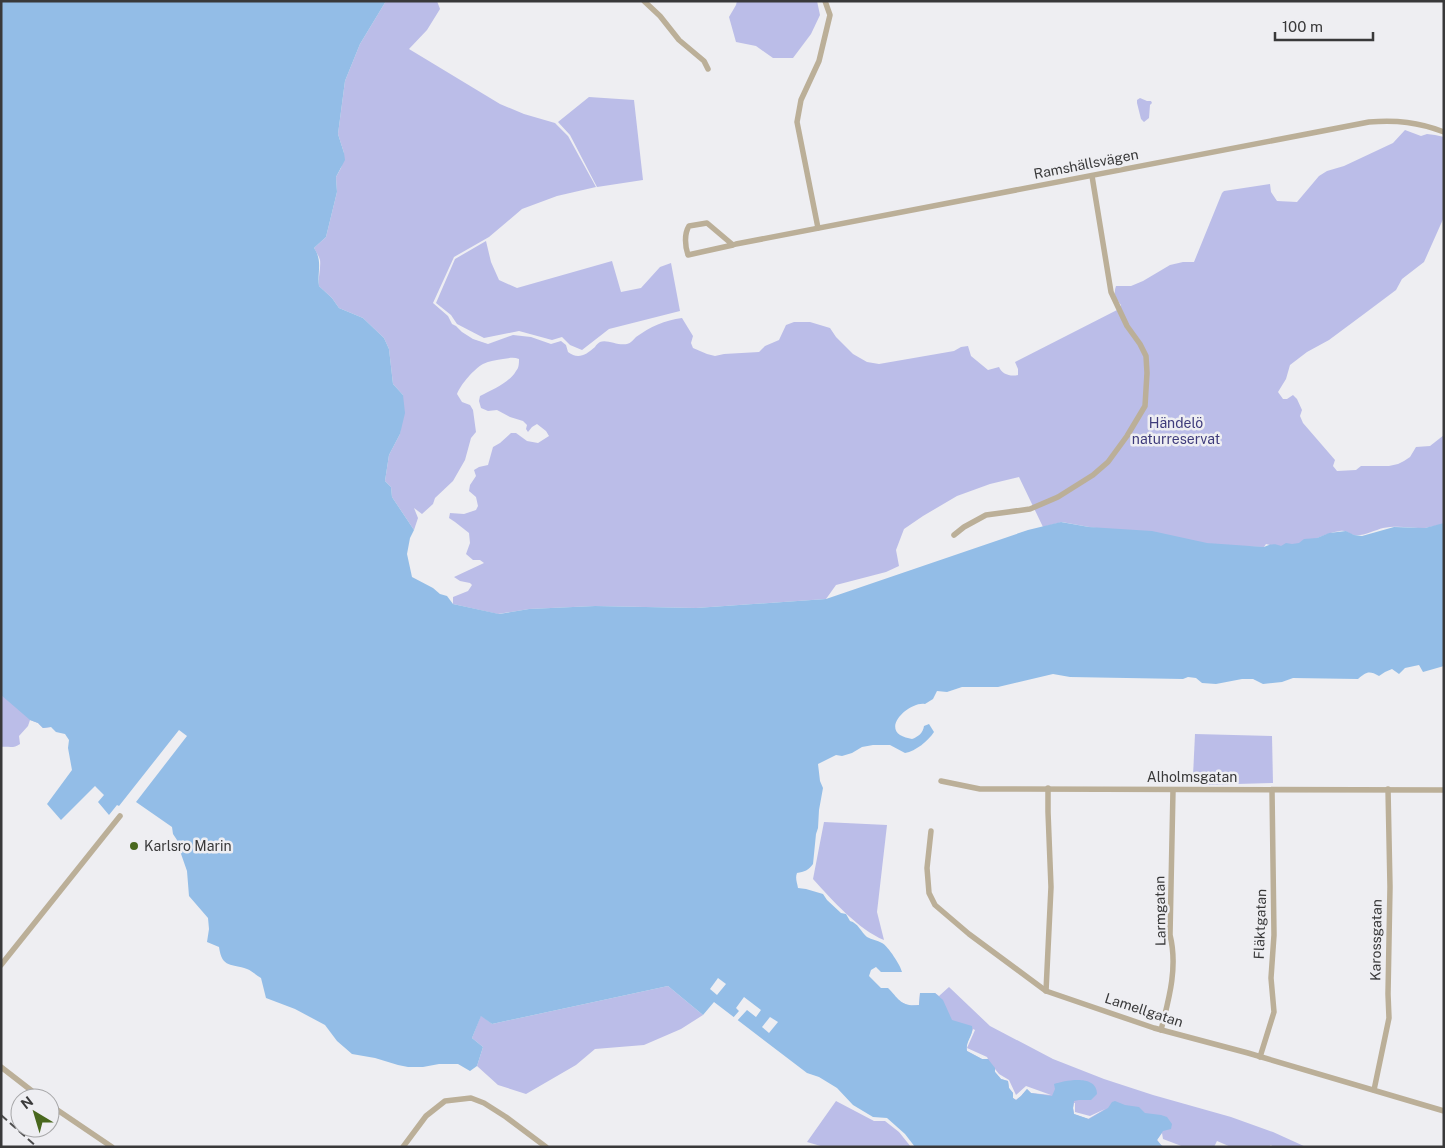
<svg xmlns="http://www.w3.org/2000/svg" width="1445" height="1148" viewBox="0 0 1445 1148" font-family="'Public Sans',sans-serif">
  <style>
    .green { fill: #bbbde8; fill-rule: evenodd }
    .water { fill: #93bde7 }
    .pier { fill: #eeeef2 }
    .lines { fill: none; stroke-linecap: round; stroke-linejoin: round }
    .street { stroke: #bbaf98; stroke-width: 5.5 }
    .rail { stroke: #4d4d4e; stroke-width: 2; stroke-dasharray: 8 4; stroke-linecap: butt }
    .poi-dot { fill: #49681e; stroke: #eeeef2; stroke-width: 2 }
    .labels { text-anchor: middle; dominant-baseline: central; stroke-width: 5; stroke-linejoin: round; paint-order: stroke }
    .street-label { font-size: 14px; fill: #39393a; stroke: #eeeef2 }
    .park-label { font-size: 14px; fill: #3e3b7b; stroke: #eeeef2 }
    .poi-label { font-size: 14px; fill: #39393a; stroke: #eeeef2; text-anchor: start }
  </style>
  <rect width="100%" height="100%" fill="#eeeef2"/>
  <g class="green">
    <path d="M386,1H437L440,9L427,30L409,49L500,104L524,114L555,123L568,136L596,187L557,196L522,209L489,237L454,257L433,303L448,316L452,324L456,326L462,332L473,339L488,344L513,335L531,337L551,344L561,341L566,345L568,352C578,360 586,355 595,347C596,345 598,343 600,342C607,339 618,346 627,344C631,343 633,340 636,337C650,327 665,320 682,318L693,336L691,343L693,348L707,354L715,356L724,354L759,352L765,346L779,340L786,325L794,322H810L830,328L836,337L853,354L867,362L879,364L954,351L961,347L968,346L971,356L988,370L999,367C1002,374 1010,377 1018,375V369L1015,362L1119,309L1121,305C1116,299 1113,294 1116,286H1131L1143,281L1170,265L1183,262H1194L1222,193L1224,191L1270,184L1271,192L1277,201L1297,202L1319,176L1327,171L1344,166L1393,143L1405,130L1421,136L1427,134L1435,135L1444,137V217L1424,262L1402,279L1396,290L1364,314L1329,340L1307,352L1290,365L1286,379L1278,392L1283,399H1287L1293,395L1297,399L1302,410L1300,416L1303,423L1335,460L1333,466L1337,471L1356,470L1361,466H1389L1398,464L1404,461L1410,457L1416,447L1430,446L1444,435V524C1438,525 1431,527 1425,528C1412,528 1397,525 1383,528C1375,530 1362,537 1354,535C1348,534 1348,530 1340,531C1322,533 1306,546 1289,547C1281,548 1273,546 1266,544L1264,547L1225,546L1089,527L1062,522L1043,527L1019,477L990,484L957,496L923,516L904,529L896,550L899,566L886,572L836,585L826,599L696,608L595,606L529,609L498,614L453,604V597L468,591L472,585L470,583L460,581L454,577L484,563L480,560H473L466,554L470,543L469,533L455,522L449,518L450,513L464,514L476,510L478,506L476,497L469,491L470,485L476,476L474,470L479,467L488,465L493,447L500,443L511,433H516L527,441L538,443L549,436L546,431L537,424L532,427L528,432L526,429L527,425L523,421L510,417L497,410L488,411L481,408L479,401L480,396C492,390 510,382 516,371C519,368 519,363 519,359C514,357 509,358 503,359C497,360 489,361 483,364C474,369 461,384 457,394L462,402L470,405L473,410L476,432L471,438L465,460L453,481L435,498L433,504L422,514L414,508L418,518L414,530L392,497L391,487L385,481L389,455L400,434L403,395L393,384L389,349L384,338L363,318L339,308L332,298L319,286C318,277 321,268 320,260C319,256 316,252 314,248L326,237L337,192L336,177L341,168L344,153L338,134L345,81L360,44Z"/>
    <path d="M737,1H817L820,15L811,34L793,58H773L756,46L736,42L729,17L736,5Z"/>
    <path d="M589,97L634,100L643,180L597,187L570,135L558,122Z"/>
    <path d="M1140,98L1147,101H1151L1152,103L1150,105L1149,118L1144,122L1141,119L1137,103V100Z"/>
    <path d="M486,241L491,262L499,280L517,288L612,261L621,292L641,288L660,267L671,263L680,311L609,329L582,350L570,345L562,337L552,340L519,331L484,338L457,324L451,315L436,303L455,259Z"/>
    <path d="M1,672L51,727L43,728L38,723L30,720L28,726L19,736L20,744C13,749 9,746 1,747Z"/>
    <path d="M1195,734L1272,736L1273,783L1201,785L1193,776Z"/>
    <path d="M824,822L887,825L877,912L884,940C859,930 832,900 813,879Z"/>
    <path d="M668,986L703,1015L681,1029L644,1045L595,1049L576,1065L526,1094L498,1085L477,1066L483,1047L472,1038L481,1015L492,1024Z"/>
    <path d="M949,987L990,1026L1053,1059L1104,1079L1153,1095L1231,1117L1273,1132L1306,1147H1273L1271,1145L1268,1147H1231L1217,1141L1214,1147H1184L1163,1139L1162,1133L1157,1140L1161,1145L1164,1147L1041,1132L901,1002L909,1006L919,1005L920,993H935L939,996ZM973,1029L975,1030L967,1048L987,1057L988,1059H982L967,1051C965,1043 971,1036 973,1029ZM995,1069L999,1074L1009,1080L1016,1095L1026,1086L1051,1095L1031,1093L1027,1089L1021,1096L1016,1100L1013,1098V1093L1009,1088L1008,1081L1001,1079L995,1072ZM1074,1103H1075V1112L1090,1116L1105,1109L1088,1119L1074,1114L1073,1108Z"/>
    <path d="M836,1101L874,1121H885L899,1132L911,1147H824L807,1142Z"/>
  </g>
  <path class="water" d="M1,1H386L360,44L345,81L338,134L344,153L345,160L336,177L337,192L326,237L314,248C323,261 317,272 319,286L332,298L339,308L363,318L384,338L389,349L393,384L403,395L405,413L400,434L389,455L385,481L391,487L392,497L414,530L410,538L407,554L412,577L433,588L440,594L447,596L453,604L499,614L529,609L595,606L696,608L826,599L1028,530L1061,522L1089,527L1152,531L1207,543L1264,547C1271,544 1274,543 1281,546L1286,543L1292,544L1299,543L1304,539L1317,538L1329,533L1346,531L1354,535L1362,536L1394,527L1425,528L1444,523V666L1423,672L1419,665L1405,668L1399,674L1392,669L1385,672L1379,676C1369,670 1366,672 1358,679L1293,678L1282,682L1263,684L1253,679H1242L1216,684L1202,683L1196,678L1188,677L1183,679L1070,677L1053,674L998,687H962L947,692L937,691L933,699L925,704C912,701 884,724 900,735C903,737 908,738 912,739C918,737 923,733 924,726L929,724L934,732C928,741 916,751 905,753L890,745H873L862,747L852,753L842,756L836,755L818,764L820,781L823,788L819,810L818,828L816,834L813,864C809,870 804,872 797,873C795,878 797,882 798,888L806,889L823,894L827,900L841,913L846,914L850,921C858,923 861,932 867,937C872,940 877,940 882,943C888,946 901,966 902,972H881L876,967L871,970L869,976L881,988H888C899,999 901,1007 919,1005L920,993H935L943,1000L952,1020L972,1026C974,1036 965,1041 967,1051L982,1059H988L995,1068V1072L1001,1079L1008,1081L1009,1088L1013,1093V1098L1016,1100L1021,1096L1027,1089L1031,1093L1052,1096L1055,1089L1054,1084C1066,1080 1097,1074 1097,1094L1091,1100H1079L1074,1101L1073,1108L1074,1114L1089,1119L1108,1108L1112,1102L1115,1101L1125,1105L1139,1107L1145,1113L1161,1115L1167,1117L1172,1124L1171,1129L1163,1131L1157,1140L1161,1145L1164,1147H915L905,1134L887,1118L873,1117L853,1105L837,1088L819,1077L807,1073L714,1002L703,1015L668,986L492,1024L481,1016L472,1038L483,1047L477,1066L470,1071L458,1064H439L423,1067H408L398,1065L375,1058L352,1054L337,1041L325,1025L295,1009L266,998L261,978C256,975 252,971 247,969C232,963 222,969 219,947L207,942L209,929L208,918L189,896L187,871L180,851L179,843L173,834L172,827L136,802L187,736L179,730L119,806L117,805L109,815L98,802L104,795L95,786L61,820L47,804L72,770L68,748L69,740L65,734L56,732L51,727L43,728L38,723L30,720L1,695Z"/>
  <g class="pier">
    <path d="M718,978L726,984L717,995L710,989Z"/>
    <path d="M744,997L761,1010L756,1017L747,1010L736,1022L732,1019L739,1011L736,1008Z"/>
    <path d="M770,1017L778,1022L769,1033L762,1027Z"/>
  </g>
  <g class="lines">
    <g class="street">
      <path d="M644,1L660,16L679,40L704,61L708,69"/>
      <path d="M818,228L797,122L801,100L819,61L830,15L825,1"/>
      <path d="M733,245L707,223L689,226C684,234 685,246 688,255L733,245L736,244L1369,122C1397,120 1418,122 1444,132"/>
      <path d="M954,535L964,527L986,515L1030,509L1058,497L1093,475L1108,462L1127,436L1145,406L1147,373L1146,356L1140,344L1127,326L1111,292L1092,176"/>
      <path d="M941,781L980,789L1444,790"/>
      <path d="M931,831L927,868L929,893L935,905L969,934L1046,991L1154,1028L1248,1053L1444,1111"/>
      <path d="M1,965L120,816"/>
      <path d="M1046,991L1051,887L1048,812V788"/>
      <path d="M1161,1030C1169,999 1178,967 1170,935L1173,790"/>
      <path d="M1260,1057L1274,1012L1271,978L1274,935L1272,790"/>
      <path d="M1,1067L41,1098"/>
      <path d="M1374,1090L1389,1018L1388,994L1390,887L1388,789"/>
      <path d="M50,1105L112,1147"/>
      <path d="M403,1147L426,1116L445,1101L471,1098L484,1103L506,1117L546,1147"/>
    </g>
    <path class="rail" d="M1,1115L37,1147"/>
  </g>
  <circle class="poi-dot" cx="134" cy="846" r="5"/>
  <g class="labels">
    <g class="street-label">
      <text transform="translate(1086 164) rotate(-11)">Ramshällsvägen</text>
      <text x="1192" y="777">Alholmsgatan</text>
      <text transform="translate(1160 911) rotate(-91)">Larmgatan</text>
      <text transform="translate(1260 924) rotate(-88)">Fläktgatan</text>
      <text transform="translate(1376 940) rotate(-89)">Karossgatan</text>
      <text transform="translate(1144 1010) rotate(18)">Lamellgatan</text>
    </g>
    <g class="park-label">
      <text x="1176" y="423">Händelö<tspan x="1176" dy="16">naturreservat</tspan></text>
    </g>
    <g class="poi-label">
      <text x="144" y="846">Karlsro Marin</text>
    </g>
  </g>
  <rect width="1445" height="1148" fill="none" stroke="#39393a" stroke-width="5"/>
  <g transform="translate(35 1113) rotate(322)"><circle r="24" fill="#eeeef2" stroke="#a6a6a8"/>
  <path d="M0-4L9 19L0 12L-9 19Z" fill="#49681e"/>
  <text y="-8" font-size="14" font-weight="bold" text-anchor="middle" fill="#39393a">N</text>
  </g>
  <path d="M1275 32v8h98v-8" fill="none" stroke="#39393a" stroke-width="2.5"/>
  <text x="1282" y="32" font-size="15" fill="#39393a" stroke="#eeeef2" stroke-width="4" paint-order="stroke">100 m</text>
</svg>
